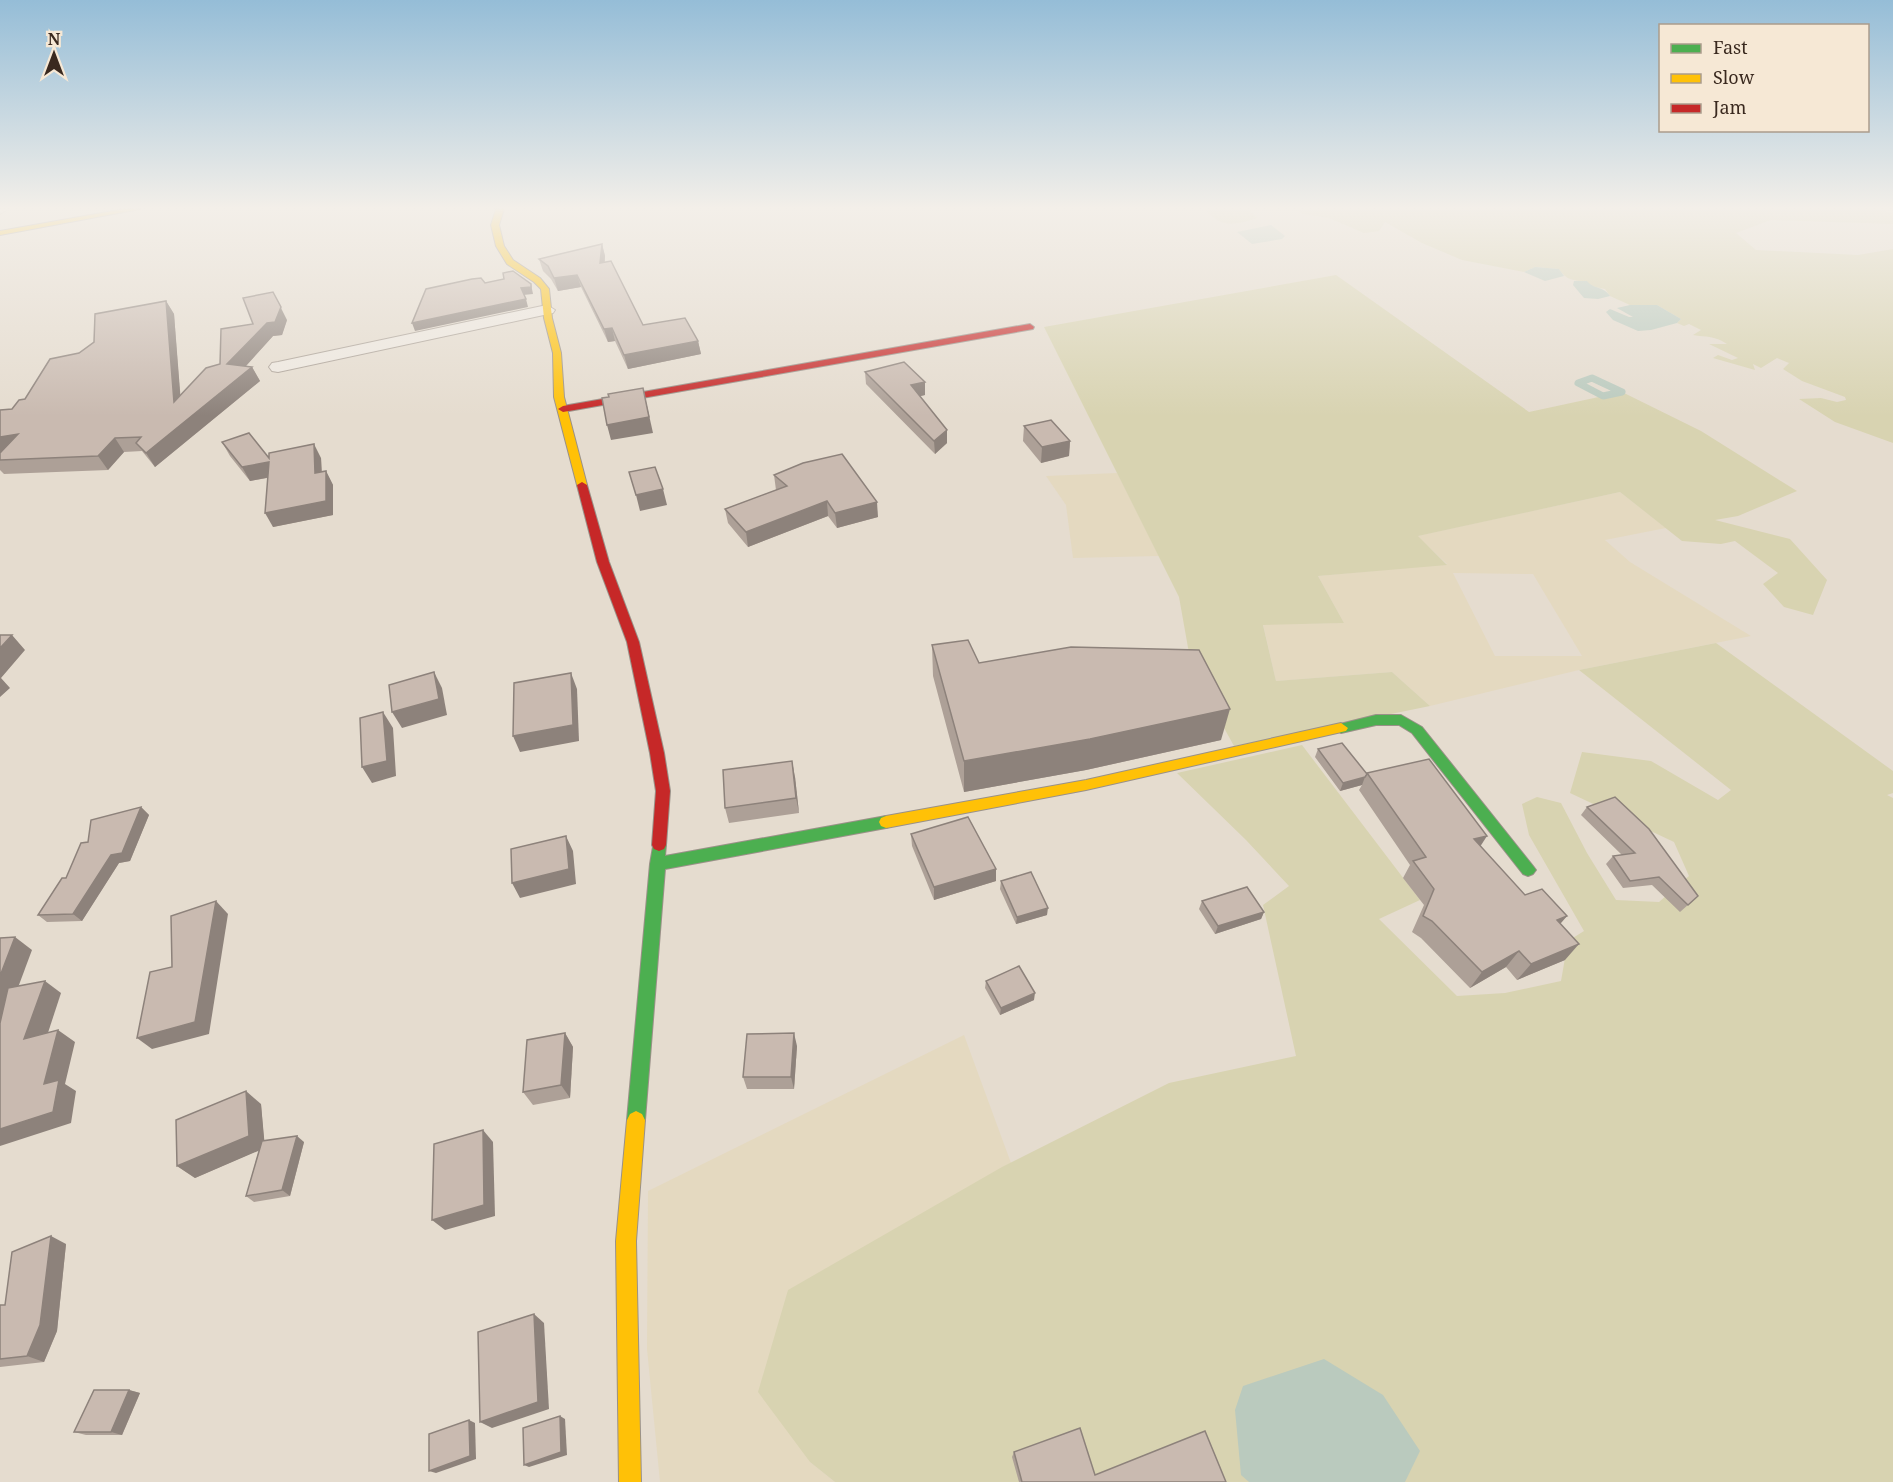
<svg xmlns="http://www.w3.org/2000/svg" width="1893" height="1482" viewBox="0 0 1893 1482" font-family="'Noto Serif',serif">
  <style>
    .farmland { fill: #e4d9c0; fill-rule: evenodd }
    .green { fill: #d8d3b1 }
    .water { fill: #bacabe }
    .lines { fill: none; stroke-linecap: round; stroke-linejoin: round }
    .stream { stroke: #bacabe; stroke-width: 7 }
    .street-casing { stroke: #aba197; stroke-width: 2 }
    .fast-casing { stroke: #9a9188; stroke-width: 2 }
    .slow-casing { stroke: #9a9188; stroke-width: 2 }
    .jam-casing { stroke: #9a9188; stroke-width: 2 }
    .street { fill: #eee8e0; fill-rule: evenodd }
    .fast { fill: #4caf50; fill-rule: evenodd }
    .slow { fill: #ffc107; fill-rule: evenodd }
    .jam { fill: #c62828; fill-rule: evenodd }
    .wall { fill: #ada097 }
    .shaded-wall { fill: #8d827b }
    .building { fill: #c9bab0; stroke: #8d827b; stroke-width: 1.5 }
  </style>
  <rect width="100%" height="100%" fill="#e5dccf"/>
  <g class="farmland">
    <path d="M1117,473L1159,556L1073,558L1066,505L1046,476Z"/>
    <path d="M1620,492L1666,528L1605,540L1630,562L1751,636L1579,670L1430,706L1392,672L1276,681L1263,624L1344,623L1318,576L1447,564L1417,536ZM1453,573L1533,574L1582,656H1495Z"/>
    <path d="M964,1035L1011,1163L788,1291L810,1462L835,1482H660L647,1349L648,1191Z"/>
  </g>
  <g class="green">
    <path d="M1205,209H1248L1257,218C1235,225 1221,229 1205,209Z"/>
    <path d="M1295,209H1874L1893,213V224L1771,220L1736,233L1756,250L1858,255L1893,249V443L1835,422L1799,399L1821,398L1837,402L1846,400L1845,397L1802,381L1783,369L1789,363L1777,358L1761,368L1753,364L1755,370L1713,358L1718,355L1732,360L1738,358L1709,344H1727C1716,336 1706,337 1693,335L1701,330L1689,324L1684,326L1677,323L1681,319L1657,305H1630L1610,296L1605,289L1590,286L1586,281C1574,281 1566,280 1559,269L1535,267L1524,272L1462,260L1422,243L1385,222L1379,231L1364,233L1329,218L1303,214Z"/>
    <path d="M1336,275L1529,412L1622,392L1701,431L1797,491L1738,516L1715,520L1790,539L1827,580L1813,615L1784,607L1763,584L1778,573L1735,541L1721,544L1682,541L1620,492L1418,536L1447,565L1318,576L1344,623L1263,625L1276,681L1392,672L1430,706L1234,746L1192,670L1179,597L1044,327Z"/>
    <path d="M1716,643L1893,771V793L1887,795L1893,798V1482H835L810,1462L758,1392L788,1290L1002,1167L1169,1083L1296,1056L1263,905L1289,886L1246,840L1177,773L1302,745L1420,900L1379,919L1457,996L1505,993L1561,981L1568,941L1584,931L1529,835L1522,804L1537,797L1561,803L1587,853L1616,900L1659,902L1689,876L1674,842L1570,793L1582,752L1651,761L1718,800L1731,790L1579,670Z"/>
  </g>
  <g class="water">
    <path d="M1271,225L1285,236L1282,239L1252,244L1237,232Z"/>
    <path d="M1535,267L1559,269L1564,276L1545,281L1524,272Z"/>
    <path d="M1574,281H1587C1594,290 1602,285 1610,296L1598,299L1584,298L1573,285Z"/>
    <path d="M1630,305H1657L1681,319L1677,323L1651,330L1638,331L1613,320L1606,312L1610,309L1629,317H1633L1617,308Z"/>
    <path d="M1324,1359L1383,1395L1420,1451L1405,1482H1249L1241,1475L1235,1410L1243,1386Z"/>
  </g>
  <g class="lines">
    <path class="stream" d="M1592,378L1622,392L1603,396L1578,383Z"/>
    <defs>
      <g id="street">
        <path d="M0,209H8L0,214Z"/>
        <path d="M547,305L555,310L553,313L278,372L272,371L269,367L272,363L278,362Z"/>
      </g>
      <g id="fast">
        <path d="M1376,715H1401L1422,727L1533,866L1536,870L1533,874L1528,876L1523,874L1412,733L1399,725H1376L1341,733L1334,728L1336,725Z"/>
        <path d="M886,816L891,818L893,822L891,826L886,828L665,869L645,1120L642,1126L636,1129L630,1126L627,1120L650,864L654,841L659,839L664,841L666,845L665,856Z"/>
      </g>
      <g id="slow">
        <path d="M124,209H140L0,235V231Z"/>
        <path d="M496,209H504L499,225L504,246L513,260L540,278L549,289L552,318L561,353L564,397L587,485L586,487H578L577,485L554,397L553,353L544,318L541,289L534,282L507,264L496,246L491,225Z"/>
        <path d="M1341,723L1348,728L1346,731L1086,790L886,828L881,826L879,822L881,818L886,816L1086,780Z"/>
        <path d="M636,1111L642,1114L645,1120L636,1241L641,1482H619L616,1241L627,1120L630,1114Z"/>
      </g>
      <g id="jam">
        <path d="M1030,324L1034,327L1033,329L563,412L558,409L563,406Z"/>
        <path d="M582,482L587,485L609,562L639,642L664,753L670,791L666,845L664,849L659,851L654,849L652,845L656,791L650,753L627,642L597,562L577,485Z"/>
      </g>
    </defs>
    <use href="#street" class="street-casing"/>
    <use href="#fast" class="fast-casing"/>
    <use href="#slow" class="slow-casing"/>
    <use href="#jam" class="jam-casing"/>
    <use href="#street" class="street"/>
    <use href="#fast" class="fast"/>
    <use href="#slow" class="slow"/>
    <use href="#jam" class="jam"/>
  </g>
  <g class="wall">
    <path d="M602,244L605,256V262L643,325L698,341L701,354L628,369L615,341L608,342L581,287L558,291L551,279L543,271L539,259Z"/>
    <path d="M166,301L174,314L180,395L220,364L287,320L282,335L273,336L246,366L252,367L260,381L155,467L142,451L124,452L108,470L4,474L0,470V453L1,452H0V410L12,409L25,399L79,353Z"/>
    <path d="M865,372L925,382V395L920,396L947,443L935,454L866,384Z"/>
    <path d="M1024,426L1070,441L1069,456L1041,463L1023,441Z"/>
    <path d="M222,442L269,458H321L322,472L326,471L333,485V515L273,527L267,478L250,481L230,456Z"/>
    <path d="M774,475L878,517L837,528L828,516L748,547L728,523L725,509L776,490Z"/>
    <path d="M932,645L979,663L1221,740L1086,770L964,792L933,676Z"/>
    <path d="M1318,749L1367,774V773L1480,846L1525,895L1567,916L1560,924L1565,960L1517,980L1506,967L1470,988L1421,938L1412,932L1424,905L1403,878L1410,865L1359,790L1362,785L1340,791L1315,757Z"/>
    <path d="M795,777L799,813L729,823L725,808Z"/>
    <path d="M141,807L149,815L130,861L119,863L82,921L47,922L38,915L66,878L88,842Z"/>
    <path d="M1587,807L1698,896L1680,912L1652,885L1623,888L1606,864L1613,856L1622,855L1581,815Z"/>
    <path d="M911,834L996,881L934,900L912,846Z"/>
    <path d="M1001,881L1047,915L1016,924L1000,889Z"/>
    <path d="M1202,901L1264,912L1261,919L1215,934L1199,909Z"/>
    <path d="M986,981L1034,1000L1000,1015L985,988Z"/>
    <path d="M565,1033L573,1047L570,1098L533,1105L523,1092Z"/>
    <path d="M797,1046L794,1089H747L743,1077Z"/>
    <path d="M261,1104L264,1141L304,1142L290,1196L254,1202L246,1196L259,1150L195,1178L177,1166Z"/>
    <path d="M66,1244L57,1331L44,1362L0,1367V1305H5Z"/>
    <path d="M129,1390L140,1393L122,1435H86L74,1432Z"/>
    <path d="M1014,1452L1095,1475L1226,1482H1019L1012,1457Z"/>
  </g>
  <g class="shaded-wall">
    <path d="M602,244L605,256L603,276L600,263Z"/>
    <path d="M577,275L581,287L558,291L554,278Z"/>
    <path d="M531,284L533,294L523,295L521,288Z"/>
    <path d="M273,292L287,320L282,335L273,336L235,378L227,364L267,323Z"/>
    <path d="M526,299L528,307L415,331L412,323Z"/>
    <path d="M166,301L174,314L182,416L174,402Z"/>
    <path d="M612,328L615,341L608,342L604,329Z"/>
    <path d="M698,341L701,354L628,369L624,355Z"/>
    <path d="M252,367L260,381L155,467L146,453Z"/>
    <path d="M925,382V395L912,398L911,385Z"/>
    <path d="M643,388L653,433L611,440L607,425Z"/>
    <path d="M947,430V443L935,454L934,441Z"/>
    <path d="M18,434L29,448L0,452V437Z"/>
    <path d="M115,438L124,452L108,470L98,456Z"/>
    <path d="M1070,441L1069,456L1041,463L1042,447Z"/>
    <path d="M314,444L321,458L322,487L315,473Z"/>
    <path d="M269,462L276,476L250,481L242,467Z"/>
    <path d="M326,471L333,485V515L273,527L265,513Z"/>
    <path d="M663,489L667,505L640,511L636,495Z"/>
    <path d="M827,501L828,516L748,547L746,532Z"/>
    <path d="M877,502L878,517L837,528L835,513Z"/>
    <path d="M12,635L25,650L1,678L10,688L0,697V648Z"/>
    <path d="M434,672L442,688L447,715L402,728L392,712Z"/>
    <path d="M571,673L577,689L579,741L520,752L513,736Z"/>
    <path d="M1230,709L1221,740L1086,770L964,792V761Z"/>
    <path d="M383,712L393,728L396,776L372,783L362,767Z"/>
    <path d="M792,761L795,777L799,813L796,798Z"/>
    <path d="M1365,777L1362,785L1340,791L1343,783Z"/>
    <path d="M141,807L149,815L130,861L119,863L82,921L73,914Z"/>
    <path d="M566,836L573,851L576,884L520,898L512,883Z"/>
    <path d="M1487,836L1476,853L1474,839Z"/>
    <path d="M996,869V881L934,900V887Z"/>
    <path d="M216,901L228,914L209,1034L152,1049L137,1038Z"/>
    <path d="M1048,908L1047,915L1016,924L1017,917Z"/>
    <path d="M1264,912L1261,919L1215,934L1218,926Z"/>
    <path d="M1567,916L1553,932L1557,920Z"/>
    <path d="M15,937L32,950L4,1025L0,1026V976Z"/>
    <path d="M1579,944L1565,960L1517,980L1531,964Z"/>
    <path d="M1519,951L1506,967L1470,988L1482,972Z"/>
    <path d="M45,981L61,993L42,1051L24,1039Z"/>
    <path d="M1035,993L1034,1000L1000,1015L1001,1008Z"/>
    <path d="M58,1030L75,1042L65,1084L76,1091L71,1123L0,1146V1129L44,1084Z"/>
    <path d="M565,1033L573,1047L570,1098L561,1085Z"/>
    <path d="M794,1033L797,1046L794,1089L791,1077Z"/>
    <path d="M246,1091L261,1104L265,1148L195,1178L177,1166Z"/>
    <path d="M483,1130L493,1142L495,1216L445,1230L432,1220Z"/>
    <path d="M297,1136L304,1142L290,1196L282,1190Z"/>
    <path d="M51,1236L66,1244L57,1331L44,1362L27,1356Z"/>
    <path d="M534,1314L544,1323L549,1409L492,1428L480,1422Z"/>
    <path d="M129,1390L140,1393L122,1435L111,1432Z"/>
    <path d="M560,1416L565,1419L567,1455L529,1467L524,1465Z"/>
    <path d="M469,1420L475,1423L476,1459L436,1473L429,1471Z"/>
  </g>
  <g class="building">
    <path d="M602,244L600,263L611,261L643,325L685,318L698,341L624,355L612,328L604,329L577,275L554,278L548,266L539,259Z"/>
    <path d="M513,271L531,284V287L521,288L526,299L412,323L426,289L472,279L481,278L485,283L504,279L503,273Z"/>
    <path d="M273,292L281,307L275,322L267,323L227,364L252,367L146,453L136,443L141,437L115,438L98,456L0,460V453L18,434L0,437V410L12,409L19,400L25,399L50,359L79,353L94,342L95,314L166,301L174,402L206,368L220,364L221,329L253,324L243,298Z"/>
    <path d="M904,362L925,382L911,385L947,430L934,441L865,372Z"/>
    <path d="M643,388L649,417L607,425L602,398L609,397L608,394Z"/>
    <path d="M1051,420L1070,441L1042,447L1024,426Z"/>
    <path d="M249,433L269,458V453L314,444L315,473L326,471V501L265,513L269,462L242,467L222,442Z"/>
    <path d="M842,454L877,502L835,513L827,501L746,532L725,509L787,486L774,475L803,463Z"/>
    <path d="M655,467L663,489L636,495L629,472Z"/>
    <path d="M0,635H12L0,648Z"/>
    <path d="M968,640L979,663L1071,647L1199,650L1230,709L1090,739L964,761L932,645Z"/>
    <path d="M434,672L439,699L392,712L389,685Z"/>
    <path d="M571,673L573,725L513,736L514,683Z"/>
    <path d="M383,712L387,761L362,767L360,718Z"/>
    <path d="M1342,743L1367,774L1365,777L1343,783L1318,749Z"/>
    <path d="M1429,759L1487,836L1474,839L1525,895L1542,889L1567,916L1557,920L1579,944L1531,964L1519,951L1482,972L1432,921L1423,916L1434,889L1413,861L1426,857L1367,773Z"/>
    <path d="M792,761L796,798L725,808L723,770Z"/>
    <path d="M1615,797L1649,829L1698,896L1688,905L1659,877L1630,881L1613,856L1635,853L1587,807Z"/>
    <path d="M141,807L122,853L111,855L73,914L38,915L62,878H66L81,843L88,842L91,820Z"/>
    <path d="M968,817L996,869L934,887L911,834Z"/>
    <path d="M566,836L569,869L512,883L511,849Z"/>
    <path d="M1031,872L1048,908L1017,917L1001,881Z"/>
    <path d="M1247,887L1264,912L1218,926L1202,901Z"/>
    <path d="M216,901L195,1022L137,1038L150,972L172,967L171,916Z"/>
    <path d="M15,937L0,976V938Z"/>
    <path d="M1019,966L1035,993L1001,1008L986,981Z"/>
    <path d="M45,981L24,1039L58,1030L44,1084L59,1080L53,1112L0,1129V1023L8,988Z"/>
    <path d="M565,1033L561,1085L523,1092L527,1040Z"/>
    <path d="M794,1033L791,1077H743L747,1034Z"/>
    <path d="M246,1091L249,1136L177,1166L176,1120Z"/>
    <path d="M483,1130L484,1205L432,1220L434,1144Z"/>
    <path d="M297,1136L282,1190L246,1196L262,1141Z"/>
    <path d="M51,1236L40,1325L27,1356L0,1359V1305H5L12,1252Z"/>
    <path d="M534,1314L538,1402L480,1422L478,1332Z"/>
    <path d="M94,1390H129L111,1432H74Z"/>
    <path d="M560,1416L561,1452L524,1465L523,1428Z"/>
    <path d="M469,1420L470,1456L429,1471V1434Z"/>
    <path d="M1080,1428L1095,1475L1205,1431L1226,1482H1022L1014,1452Z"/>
  </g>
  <linearGradient id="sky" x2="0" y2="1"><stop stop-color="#95bdd7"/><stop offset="0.5" stop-color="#f3efe9"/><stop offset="1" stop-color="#f3efe9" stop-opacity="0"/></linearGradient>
  <rect width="1893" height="416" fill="url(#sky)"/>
  <rect x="1659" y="24" width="210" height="108" fill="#f6e8d5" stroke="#ab9c8c" stroke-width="1.5"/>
  <rect x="1671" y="44" width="30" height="9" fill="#4caf50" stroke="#ab9c8c" stroke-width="1.5"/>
  <text x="1713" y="54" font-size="18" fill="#3a291f">Fast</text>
  <rect x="1671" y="74" width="30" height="9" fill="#ffc107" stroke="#ab9c8c" stroke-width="1.5"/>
  <text x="1713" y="84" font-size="18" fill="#3a291f">Slow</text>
  <rect x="1671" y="104" width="30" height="9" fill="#c62828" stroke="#ab9c8c" stroke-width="1.5"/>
  <text x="1713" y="114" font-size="18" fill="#3a291f">Jam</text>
  <g transform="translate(54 54)" stroke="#f6e8d5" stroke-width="4.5" paint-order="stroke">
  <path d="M0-4.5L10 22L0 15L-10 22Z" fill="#3a291f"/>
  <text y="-9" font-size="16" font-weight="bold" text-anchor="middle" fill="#3a291f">N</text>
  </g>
</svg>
